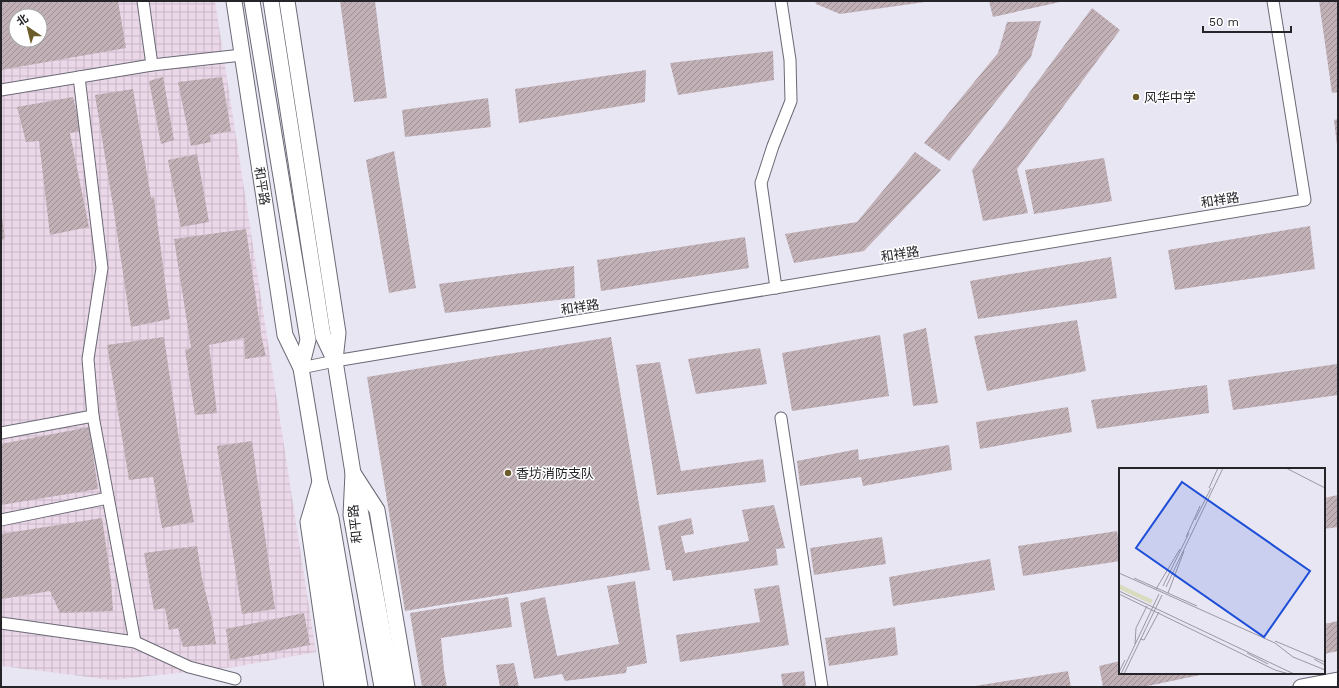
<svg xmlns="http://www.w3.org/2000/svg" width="1339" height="688" viewBox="0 0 1339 688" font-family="'Work Sans','Noto Sans SC',sans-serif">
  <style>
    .industrial { fill: url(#industrial-grid); fill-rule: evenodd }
    .building { fill: url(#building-hatch); fill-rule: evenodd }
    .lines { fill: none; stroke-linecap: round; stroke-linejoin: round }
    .minor-casing { stroke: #6b6975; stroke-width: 13 }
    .major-casing { stroke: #6b6975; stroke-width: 17 }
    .minor { stroke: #fff; stroke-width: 11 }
    .major { stroke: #fff; stroke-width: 15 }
    .poi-dot { fill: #6c5c29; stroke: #fff; stroke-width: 1.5 }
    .labels { text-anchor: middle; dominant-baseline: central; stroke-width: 3; stroke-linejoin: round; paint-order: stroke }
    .poi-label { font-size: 13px; fill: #252429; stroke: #fff; text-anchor: start }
    .street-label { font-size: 13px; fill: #252429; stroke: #fff }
    .inset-road { fill: none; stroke: #9b98a3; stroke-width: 1 }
    .view { fill: #1d4ed8; fill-opacity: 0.15; stroke: #1d4ed8; stroke-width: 2 }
    .inset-edge { fill: none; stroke: #252429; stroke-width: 2 }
  </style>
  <defs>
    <pattern id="industrial-grid" width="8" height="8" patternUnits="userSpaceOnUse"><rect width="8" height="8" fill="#ead7e8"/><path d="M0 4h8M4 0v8" fill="none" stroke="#c9b8c7"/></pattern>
    <pattern id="building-hatch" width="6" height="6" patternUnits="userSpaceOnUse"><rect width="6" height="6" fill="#c1b1b6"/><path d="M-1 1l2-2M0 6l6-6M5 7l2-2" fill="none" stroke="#9d9094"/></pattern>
  </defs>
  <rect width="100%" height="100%" fill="#e9e6f4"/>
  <path class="industrial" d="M1,1H215L316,652L235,667L112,680L1,666ZM16,16H40V40H16Z"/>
  <g class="building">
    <path d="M1,1H118L126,48L1,70ZM16,16H40V40H16Z"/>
    <path d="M340,1H375L387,98L354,102Z"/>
    <path d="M815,1H925V2L840,14L816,4Z"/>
    <path d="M989,1H1060V2L993,17Z"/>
    <path d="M1319,1H1338V92L1332,93Z"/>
    <path d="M1092,8L1120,30L1017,169L1028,213L983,221L972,170Z"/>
    <path d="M1041,21L1031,57L949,161L924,143L998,53L1007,22Z"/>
    <path d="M773,51L774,80L678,95L670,63Z"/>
    <path d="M646,70L645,102L519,123L515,89Z"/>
    <path d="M163,77L174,140L161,144L149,81Z"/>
    <path d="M222,77L231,131L210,135L211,142L191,146L178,82Z"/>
    <path d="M133,89L151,198L154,197L170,319L131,327L113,206L95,95Z"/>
    <path d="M73,97L81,131L70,133L89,227L50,235L39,141L26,142L17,107Z"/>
    <path d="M488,98L491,127L405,137L402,110Z"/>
    <path d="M1338,119V145H1337L1334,120Z"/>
    <path d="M394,151L416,288L389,293L366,160Z"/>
    <path d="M915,152L941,170L864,251L794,263L785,234L857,222Z"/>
    <path d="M197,154L209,222L181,227L168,160Z"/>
    <path d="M1104,158L1112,201L1034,214L1025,170Z"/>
    <path d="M2,217L5,239L1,240V218Z"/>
    <path d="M1310,226L1315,269L1175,290L1168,250Z"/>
    <path d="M246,229L262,340L266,356L245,359L244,338L209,345L217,413L195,415L185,350L191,348L174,239Z"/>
    <path d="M745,237L749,268L601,291L597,260Z"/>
    <path d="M1111,257L1117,298L978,319L970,281Z"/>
    <path d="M574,266L575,298L445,313L439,284Z"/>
    <path d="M1077,320L1086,371L987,391L974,336Z"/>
    <path d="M926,328L938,403L913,406L903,334Z"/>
    <path d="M880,335L889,396L792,411L782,353Z"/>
    <path d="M164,337L181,453L194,522L162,528L153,477L129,480L107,345Z"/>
    <path d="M611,337L650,570L405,611L367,377Z"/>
    <path d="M760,348L767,384L696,394L688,359Z"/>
    <path d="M660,362L681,471L763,459L766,482L657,495L636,365Z"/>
    <path d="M1337,364L1338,395L1233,410L1228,380Z"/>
    <path d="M1207,385L1209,413L1097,429L1091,400Z"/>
    <path d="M1068,407L1072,432L980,449L976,422Z"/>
    <path d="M89,427L98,489L1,505V444Z"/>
    <path d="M252,441L275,609L242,614L217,446Z"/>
    <path d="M949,445L952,470L863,486L861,477L800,486L797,461L858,449L859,460Z"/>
    <path d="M1338,495V527L1324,529V498Z"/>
    <path d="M774,505L785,548L776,549L778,565L673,581L671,570H666L658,526L691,518L694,534L681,536L685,553L749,541L742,510Z"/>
    <path d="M102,518L111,580L113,611L60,613L50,591L2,599L1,534Z"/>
    <path d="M1117,531L1120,548V561L1023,576L1018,546Z"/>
    <path d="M882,537L886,564L814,575L810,548Z"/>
    <path d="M197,546L202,578L212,619L216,644L183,647L178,628L169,630L165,608L154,610L144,553Z"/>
    <path d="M990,559L995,590L893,606L889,577Z"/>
    <path d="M635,581L647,663L627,667L626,673L565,681L562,674L534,679L520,603L545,597L557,656L619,644L607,586Z"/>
    <path d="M779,585L789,645L680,662L676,635L760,622L754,589Z"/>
    <path d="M508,597L512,627L441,638L444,670L447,687H422L410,613Z"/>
    <path d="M304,613L310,645L230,660L226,629Z"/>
    <path d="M1338,621V651L1324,654V624Z"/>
    <path d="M895,627L898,655L829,666L825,638Z"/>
    <path d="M1120,661V673L1205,674L1143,687H1103L1099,666Z"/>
    <path d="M514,663L519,687H500L496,665Z"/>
    <path d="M804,671L806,687H783L781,674Z"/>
    <path d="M1068,671L1071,687H975V686Z"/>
  </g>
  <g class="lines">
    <defs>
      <g id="minor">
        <path d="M143,1L152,65"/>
        <path d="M79,77L102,268L88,359L93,416L135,642"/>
        <path d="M1,90L152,65L242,55"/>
        <path d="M776,288L761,183L773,146L791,101L790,60L781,1"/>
        <path d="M301,368L335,361L1305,200L1273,1"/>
        <path d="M781,418L822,687"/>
        <path d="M1,433L93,416"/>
        <path d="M1,520L108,498"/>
        <path d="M1,623L135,642L189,667L235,679"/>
      </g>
      <g id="major">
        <path d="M234,1L285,335L301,368"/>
        <path d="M252,1L308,340L301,368L320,482L331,518L360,687"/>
        <path d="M271,1L323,336L335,361L353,473L351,515L382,687"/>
        <path d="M287,1L338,333L335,360"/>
        <path d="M353,473L377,510L407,687"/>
        <path d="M320,482L308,522L332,687"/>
        <path d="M357,493L393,687"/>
        <path d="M318,511V521L346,687"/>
        <path d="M1301,687L1338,680"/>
      </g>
    </defs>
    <use href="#minor" class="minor-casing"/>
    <use href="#major" class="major-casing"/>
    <use href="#minor" class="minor"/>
    <use href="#major" class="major"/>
  </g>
  <g class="poi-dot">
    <circle cx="1136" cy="97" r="4"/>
    <circle cx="508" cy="473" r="4"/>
  </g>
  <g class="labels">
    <g class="poi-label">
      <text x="1144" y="97">风华中学</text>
      <text x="516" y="473">香坊消防支队</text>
    </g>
    <g class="street-label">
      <text transform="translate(262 186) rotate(81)">和平路</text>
      <text transform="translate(1220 200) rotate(-9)">和祥路</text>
      <text transform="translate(900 254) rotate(-9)">和祥路</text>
      <text transform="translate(580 307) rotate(-9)">和祥路</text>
      <text transform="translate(355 524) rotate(-96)">和平路</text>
    </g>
  </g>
  <g transform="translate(1119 468)">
    <rect width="206" height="206" fill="#e9e6f4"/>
    <path d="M0,116L34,132L32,136L0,121Z" fill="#dadcbf"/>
    <path class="inset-road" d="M167,0L206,20M90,20L99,0M76,52L92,20M67,69L81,38M0,105L156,175L174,189L206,202M15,110L78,138M44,118L70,65M47,119L104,0M37,121L61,81M0,123L175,206M49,125L65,83M0,126L156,202L170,206M21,171L25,172L40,144M156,173L206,194M16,176L17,160L28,138M128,185L149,196M195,191L206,197M0,204L6,192M2,206L40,126M5,206L43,127"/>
    <path class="view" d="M63,14L191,103L145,169L17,80Z"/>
    <rect width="206" height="206" class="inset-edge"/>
  </g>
  <rect width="1339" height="688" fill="none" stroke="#252429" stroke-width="4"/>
  <g transform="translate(28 28) rotate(325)"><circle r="19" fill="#ffffff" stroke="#a8a7a9"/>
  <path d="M0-3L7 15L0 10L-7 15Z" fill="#6c5c29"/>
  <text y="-6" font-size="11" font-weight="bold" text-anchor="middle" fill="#252429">北</text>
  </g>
  <path d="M1203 26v6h88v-6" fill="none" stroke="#252429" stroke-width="2"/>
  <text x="1209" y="26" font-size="12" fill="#252429" stroke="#ffffff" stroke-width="3" paint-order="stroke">50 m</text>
</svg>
